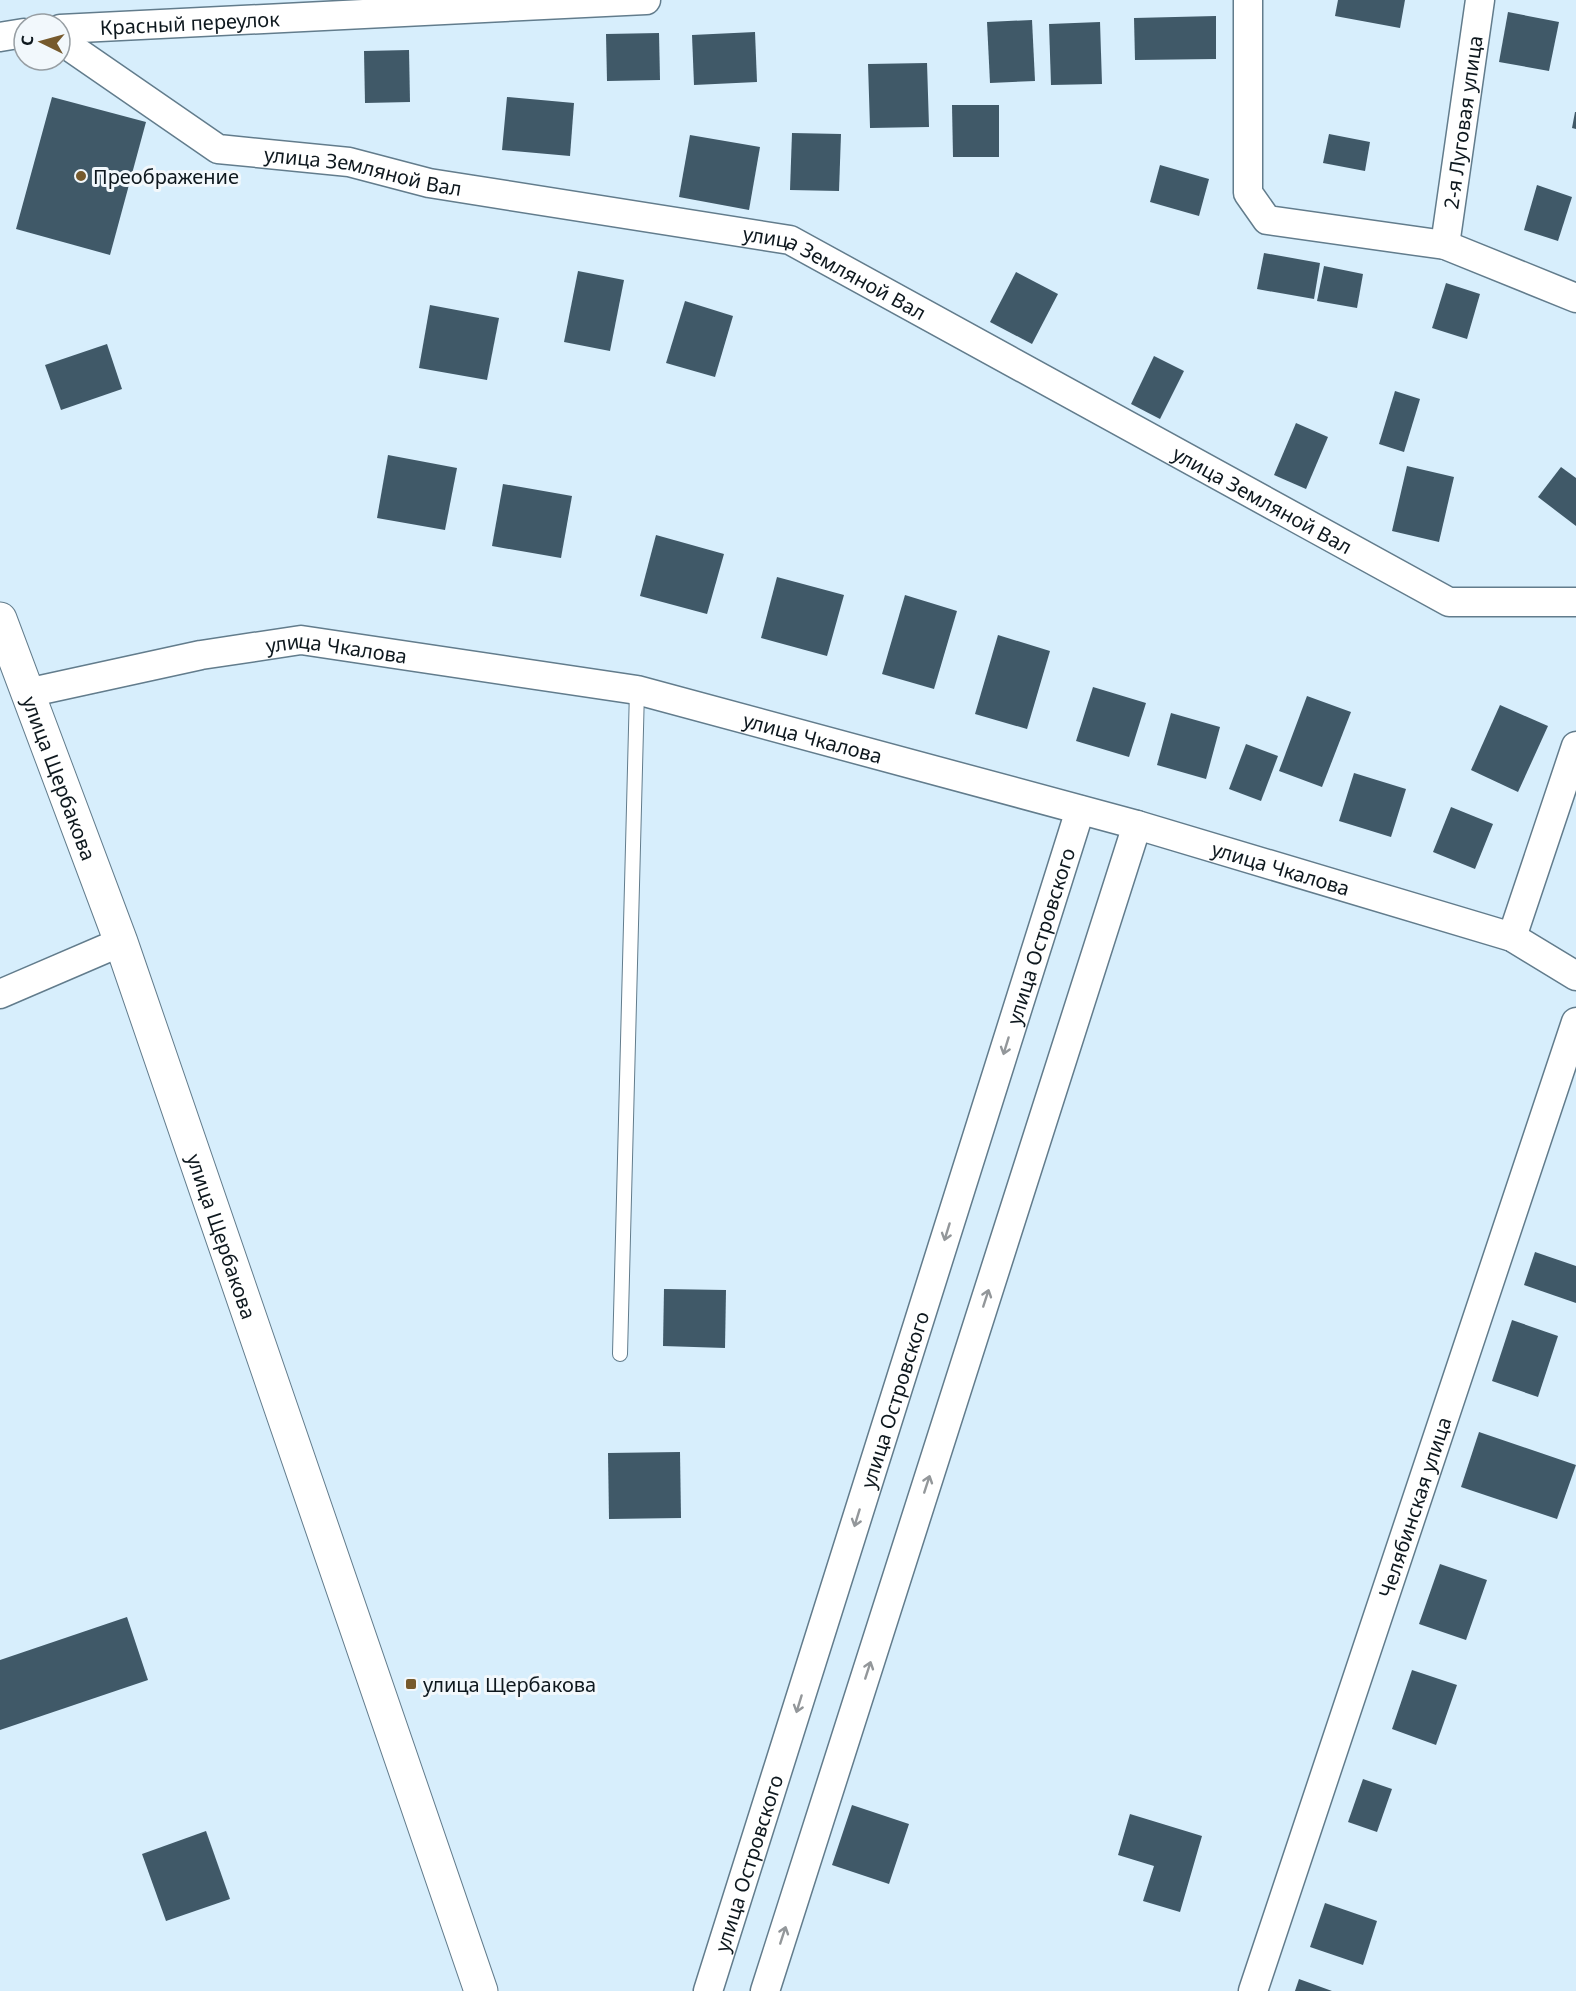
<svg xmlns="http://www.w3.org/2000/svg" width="1576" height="1991" viewBox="0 0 1576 1991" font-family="'Noto Sans',sans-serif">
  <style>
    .building { fill: #405968 }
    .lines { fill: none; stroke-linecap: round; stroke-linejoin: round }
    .lane-casing { stroke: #627c8c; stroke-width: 16 }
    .street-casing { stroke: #627c8c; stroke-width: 31 }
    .secondary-casing { stroke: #627c8c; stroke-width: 35 }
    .lane { stroke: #fff; stroke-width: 14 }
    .street { stroke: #fff; stroke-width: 28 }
    .secondary { stroke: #fff; stroke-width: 33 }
    .oneway { stroke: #93979a }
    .poi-dot { fill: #765a2d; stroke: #f2f8fc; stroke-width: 2 }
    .labels { text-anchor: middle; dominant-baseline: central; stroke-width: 6; stroke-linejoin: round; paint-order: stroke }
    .street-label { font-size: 20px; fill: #0e181e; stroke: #f2f8fc }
    .poi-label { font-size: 20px; fill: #0e181e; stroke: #f2f8fc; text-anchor: start }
  </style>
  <rect width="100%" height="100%" fill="#d7eefc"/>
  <g class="building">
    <path d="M1338,0H1405L1400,28L1335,16Z"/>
    <path d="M1508,12L1559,22L1549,71L1499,62Z"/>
    <path d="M1216,16V59L1135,60L1134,18Z"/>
    <path d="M1032,20L1035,81L990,83L987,22Z"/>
    <path d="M1100,22L1102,84L1051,85L1049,24Z"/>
    <path d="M755,32L757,82L694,85L692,35Z"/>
    <path d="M659,33L660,80L607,81L606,34Z"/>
    <path d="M409,50L410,102L365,103L364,51Z"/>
    <path d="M927,63L929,127L870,128L868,64Z"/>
    <path d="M52,97L146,122L110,255L16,229Z"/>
    <path d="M507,97L574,103L570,156L502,150Z"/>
    <path d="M952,105H999V157H953Z"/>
    <path d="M1575,112H1576V129L1572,128Z"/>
    <path d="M792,133L841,134L839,191L790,190Z"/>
    <path d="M1329,134L1370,142L1365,171L1323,163Z"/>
    <path d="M690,135L760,147L749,210L679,197Z"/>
    <path d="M1160,165L1209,179L1199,216L1150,202Z"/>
    <path d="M1537,185L1572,197L1558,241L1524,230Z"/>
    <path d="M1264,253L1320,263L1314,299L1257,289Z"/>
    <path d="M1324,266L1363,274L1357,308L1317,301Z"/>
    <path d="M578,271L624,280L610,351L564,342Z"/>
    <path d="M1016,272L1058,294L1032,344L990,322Z"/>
    <path d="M1446,283L1480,294L1467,339L1432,328Z"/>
    <path d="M685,301L733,316L715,377L666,363Z"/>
    <path d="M430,305L499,318L487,380L419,368Z"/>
    <path d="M107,344L122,389L61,410L45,365Z"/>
    <path d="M1154,356L1184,371L1160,419L1131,404Z"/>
    <path d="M1395,391L1420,399L1404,452L1379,444Z"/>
    <path d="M1296,423L1328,437L1306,489L1274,475Z"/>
    <path d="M388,455L457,468L445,530L377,518Z"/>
    <path d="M1407,466L1454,477L1439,542L1392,531Z"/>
    <path d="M1561,467L1576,478V526L1538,497Z"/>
    <path d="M503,484L572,496L561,558L492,546Z"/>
    <path d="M656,535L724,554L707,614L640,596Z"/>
    <path d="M777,577L844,595L827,656L761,638Z"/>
    <path d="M905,595L957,611L934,689L882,674Z"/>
    <path d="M998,635L1050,651L1027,729L975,714Z"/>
    <path d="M1093,687L1146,703L1129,757L1076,741Z"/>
    <path d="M1307,696L1351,712L1322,787L1279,771Z"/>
    <path d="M1500,705L1548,726L1518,792L1471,770Z"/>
    <path d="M1171,713L1220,727L1206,779L1157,765Z"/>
    <path d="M1246,744L1278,756L1261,801L1229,789Z"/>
    <path d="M1354,773L1406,789L1391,837L1339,821Z"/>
    <path d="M1451,807L1493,824L1475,869L1433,852Z"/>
    <path d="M1535,1252L1576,1266V1303L1524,1285Z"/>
    <path d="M664,1289L726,1290L725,1348L663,1346Z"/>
    <path d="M1512,1320L1558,1336L1538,1397L1492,1381Z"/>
    <path d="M1479,1432L1576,1465L1557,1519L1461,1487Z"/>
    <path d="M680,1452L681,1518L609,1519L608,1453Z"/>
    <path d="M1440,1564L1487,1580L1466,1640L1419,1624Z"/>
    <path d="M127,1617L148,1680L0,1730V1660Z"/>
    <path d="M1412,1670L1457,1685L1436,1745L1392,1729Z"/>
    <path d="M1363,1779L1392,1789L1377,1832L1348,1822Z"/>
    <path d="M852,1805L909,1824L889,1884L832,1865Z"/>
    <path d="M1130,1814L1202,1836L1180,1912L1143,1901L1154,1866L1118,1855Z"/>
    <path d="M206,1831L230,1899L166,1921L142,1854Z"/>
    <path d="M1325,1903L1377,1921L1363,1965L1310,1947Z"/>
    <path d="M1299,1979L1332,1991H1295Z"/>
  </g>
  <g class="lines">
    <defs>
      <path id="lane" d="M620,1354L637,690"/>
      <g id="street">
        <path d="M1248,0V193L1267,220L1445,245L1576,298"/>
        <path id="s1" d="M60,29L646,0"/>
        <path d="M0,37L24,33"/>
        <path id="s2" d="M60,40L218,149L349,162L429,183L790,240L1449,602H1576"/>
        <path id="s3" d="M1445,245L1480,0"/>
        <path id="s4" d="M27,693L201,655L301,640L637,690L1137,825L1512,937L1576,976"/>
        <path d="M1512,937L1576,746"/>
        <path d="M0,994L121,942"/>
        <path id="s5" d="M708,1991L1080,810"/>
        <path d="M765,1991L1137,825"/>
        <path id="s6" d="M1253,1991L1576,1022"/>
      </g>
      <g id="secondary">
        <path id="s7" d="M0,619L121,942L481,1991"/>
      </g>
    </defs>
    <use href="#lane" class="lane-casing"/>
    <use href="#street" class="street-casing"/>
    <use href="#secondary" class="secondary-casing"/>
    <use href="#lane" class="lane"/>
    <use href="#street" class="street"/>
    <use href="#secondary" class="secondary"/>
  </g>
  <defs><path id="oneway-shaft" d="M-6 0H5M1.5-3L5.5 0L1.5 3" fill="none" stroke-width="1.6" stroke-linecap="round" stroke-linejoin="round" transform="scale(1.5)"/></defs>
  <g class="oneway">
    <use href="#oneway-shaft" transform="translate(1006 1046) rotate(107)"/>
    <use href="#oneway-shaft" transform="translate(947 1232) rotate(107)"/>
    <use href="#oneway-shaft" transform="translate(986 1298) rotate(-72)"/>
    <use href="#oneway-shaft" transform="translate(927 1484) rotate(-72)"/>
    <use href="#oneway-shaft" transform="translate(857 1518) rotate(107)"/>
    <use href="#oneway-shaft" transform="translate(868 1670) rotate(-72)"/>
    <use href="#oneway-shaft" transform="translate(799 1704) rotate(107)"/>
    <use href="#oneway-shaft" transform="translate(783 1935) rotate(-72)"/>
  </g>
  <g class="poi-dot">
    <circle cx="81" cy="176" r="6"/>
    <rect x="405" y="1678" width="12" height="12" rx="3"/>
  </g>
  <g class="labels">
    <g class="street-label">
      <text stroke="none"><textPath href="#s1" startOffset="130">Красный переулок</textPath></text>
      <text stroke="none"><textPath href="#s3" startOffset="124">2-я Луговая улица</textPath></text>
      <text stroke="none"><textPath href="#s2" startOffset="339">улица Земляной Вал</textPath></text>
      <text stroke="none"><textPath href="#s2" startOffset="825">улица Земляной Вал</textPath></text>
      <text stroke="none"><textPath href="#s2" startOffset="1311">улица Земляной Вал</textPath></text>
      <text stroke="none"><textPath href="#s4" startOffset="315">улица Чкалова</textPath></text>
      <text stroke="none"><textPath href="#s4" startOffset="801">улица Чкалова</textPath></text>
      <text stroke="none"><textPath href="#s7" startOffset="170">улица Щербакова</textPath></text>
      <text stroke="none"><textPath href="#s4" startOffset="1287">улица Чкалова</textPath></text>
      <text stroke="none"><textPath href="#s5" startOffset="1106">улица Островского</textPath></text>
      <text stroke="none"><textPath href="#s7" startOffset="656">улица Щербакова</textPath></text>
      <text stroke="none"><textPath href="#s5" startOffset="620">улица Островского</textPath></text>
      <text stroke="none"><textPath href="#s6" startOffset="510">Челябинская улица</textPath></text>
      <text stroke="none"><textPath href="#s5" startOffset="134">улица Островского</textPath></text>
    </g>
    <g class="poi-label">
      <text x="93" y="176">Преображение</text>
      <text x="423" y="1684">улица Щербакова</text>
    </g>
  </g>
  <g transform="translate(42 42) rotate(275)"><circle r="28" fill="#f2f8fc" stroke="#979ea3" stroke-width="1.5"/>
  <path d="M0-4.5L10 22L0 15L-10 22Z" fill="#765a2d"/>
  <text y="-9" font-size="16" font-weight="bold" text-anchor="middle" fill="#0e181e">С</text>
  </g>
</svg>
